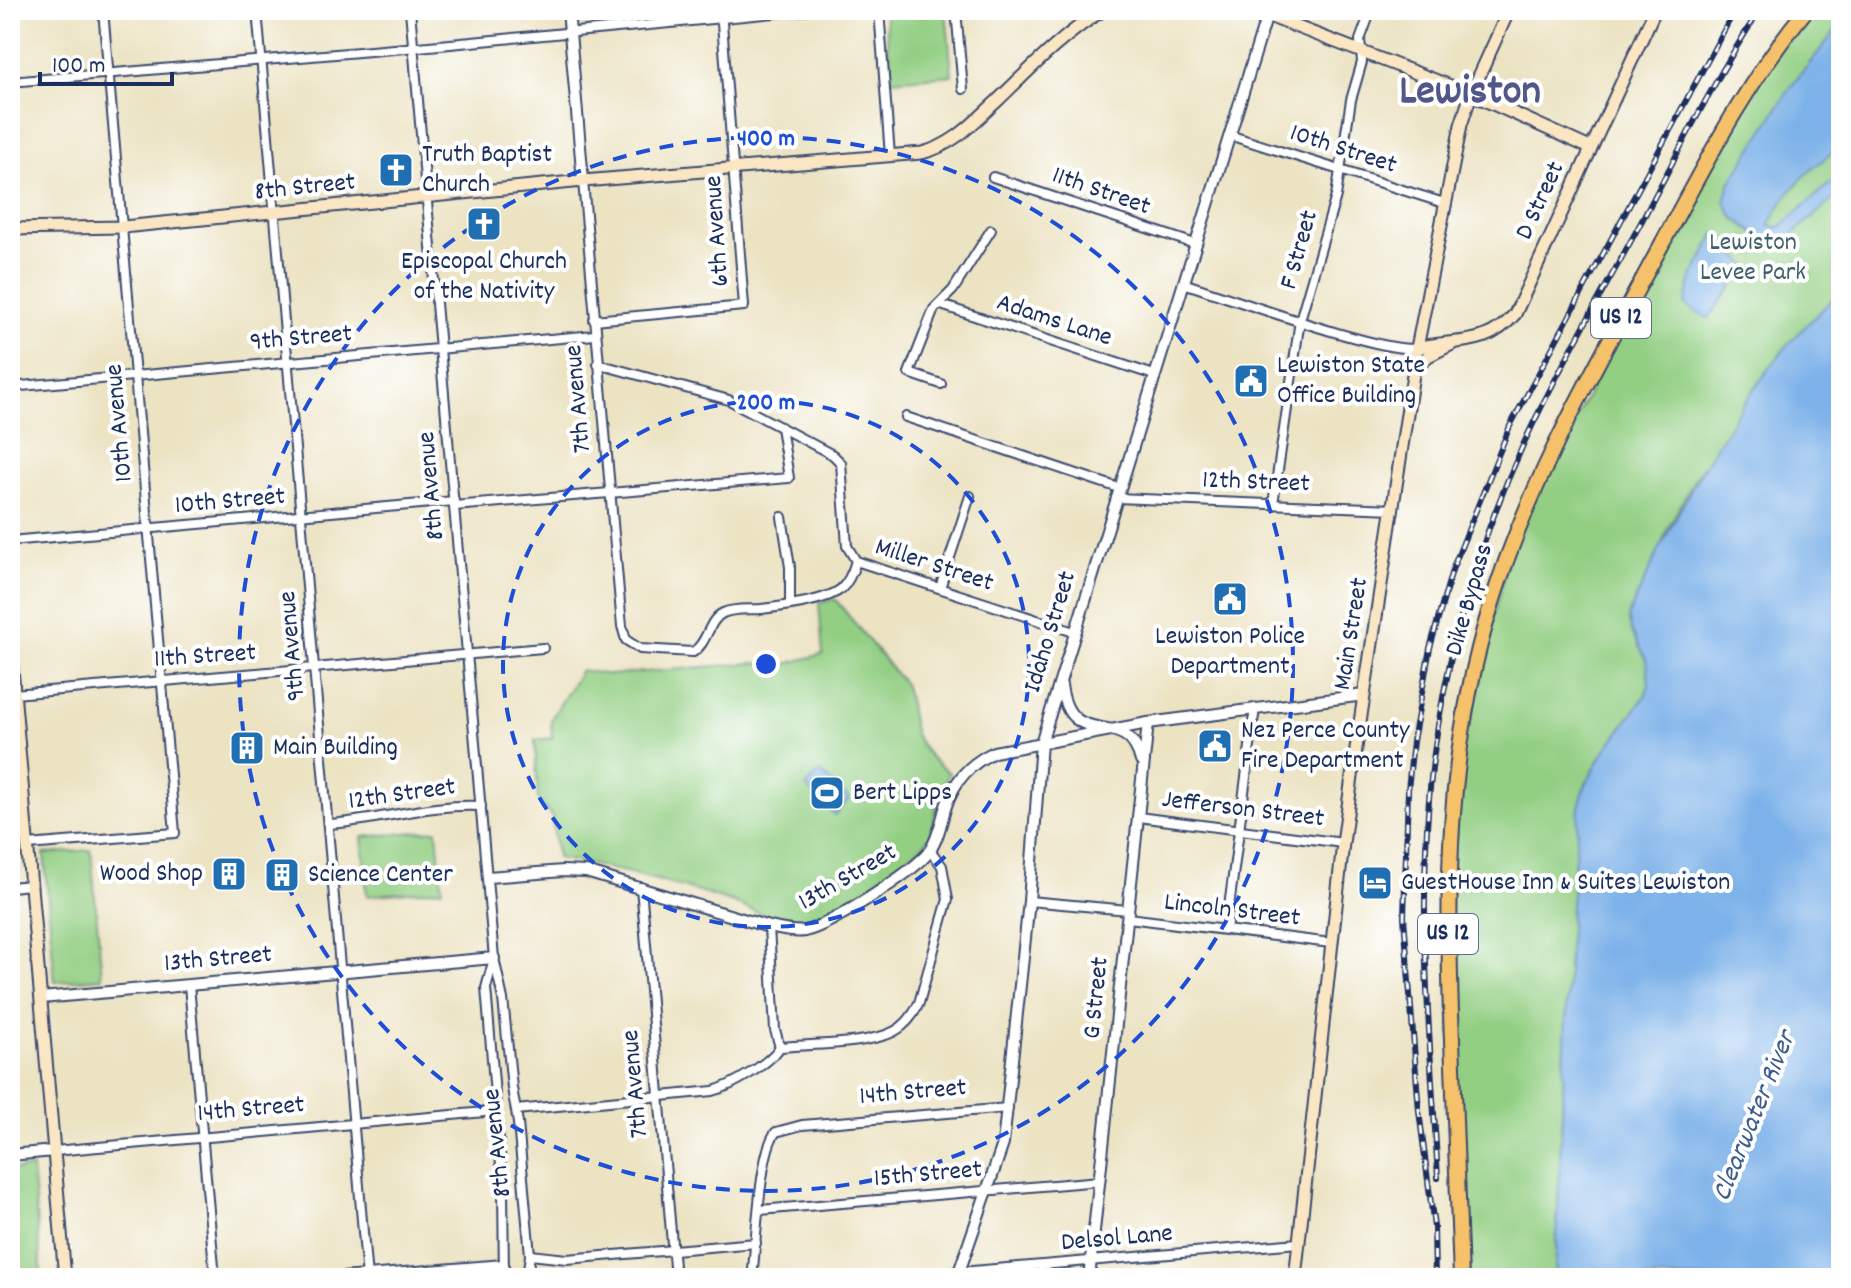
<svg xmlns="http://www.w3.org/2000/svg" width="1851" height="1288" viewBox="0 0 1851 1288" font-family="Dekko,sans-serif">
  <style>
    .green { fill: #93cf83; stroke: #577f70; stroke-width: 2 }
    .water { fill: #7bb1e9; stroke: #4b70a4; stroke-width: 2 }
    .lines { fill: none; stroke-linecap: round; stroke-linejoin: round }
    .minor-casing { stroke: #3a4a6d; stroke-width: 12 }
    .tertiary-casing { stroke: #3a4a6d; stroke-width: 14 }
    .secondary-casing { stroke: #3a4a6d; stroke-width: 15 }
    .trunk-casing { stroke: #3a4a6d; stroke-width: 18 }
    .minor { stroke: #fff; stroke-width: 8 }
    .tertiary { stroke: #fff; stroke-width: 10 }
    .secondary { stroke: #fbe6c4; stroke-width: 11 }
    .trunk { stroke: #f5c16b; stroke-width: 14 }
    .rail-casing { stroke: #1b2f5e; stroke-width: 6 }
    .rail { stroke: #fff; stroke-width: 3; stroke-dasharray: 9; stroke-linecap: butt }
    .ring { fill: none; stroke: #1d4ed8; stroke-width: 4; stroke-dasharray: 14 10 }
    .labels { text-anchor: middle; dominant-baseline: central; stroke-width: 8; stroke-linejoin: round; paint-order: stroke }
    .shield { fill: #fff; stroke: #5f6d8e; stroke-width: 2 }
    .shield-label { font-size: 24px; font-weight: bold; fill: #1b2f5e }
    .street-label { font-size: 26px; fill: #1b2f5e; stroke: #fff }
    .poi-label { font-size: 26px; fill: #1b2f5e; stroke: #fff; text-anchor: start }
    .park-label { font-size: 26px; fill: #3f5f69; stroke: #fff }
    .water-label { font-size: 28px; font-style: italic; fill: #3d5c8f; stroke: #fff }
    .town-label { font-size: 42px; font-weight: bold; fill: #52578a; stroke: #fff }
    .centre { fill: #1d4ed8; stroke: #fff; stroke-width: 4 }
    .ring-label { font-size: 24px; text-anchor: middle; font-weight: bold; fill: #1d4ed8; stroke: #fff; stroke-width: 8; stroke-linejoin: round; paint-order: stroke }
  </style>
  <rect width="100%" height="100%" fill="#fff"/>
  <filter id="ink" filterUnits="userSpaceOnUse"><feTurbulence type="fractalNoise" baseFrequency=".0125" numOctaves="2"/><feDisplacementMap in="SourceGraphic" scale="16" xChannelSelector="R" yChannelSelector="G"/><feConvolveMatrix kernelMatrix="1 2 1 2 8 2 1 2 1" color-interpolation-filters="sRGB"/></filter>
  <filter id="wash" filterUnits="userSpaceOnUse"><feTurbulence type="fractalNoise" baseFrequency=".006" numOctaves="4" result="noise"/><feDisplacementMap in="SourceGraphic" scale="32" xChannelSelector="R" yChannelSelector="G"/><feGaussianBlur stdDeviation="1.8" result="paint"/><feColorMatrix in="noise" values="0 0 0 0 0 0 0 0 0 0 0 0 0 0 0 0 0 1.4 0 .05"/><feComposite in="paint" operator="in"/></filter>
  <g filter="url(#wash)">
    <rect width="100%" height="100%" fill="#ece3c3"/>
    <g class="green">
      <path d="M907,10H946L952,75L891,80L885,12Z"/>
      <path d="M1806,10H1841V291L1779,355L1695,478L1667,530L1631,630L1647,661L1650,674L1649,685L1645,696L1602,755L1585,786L1571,905L1555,1278H1461L1447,926L1459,751L1513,540L1725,128Z"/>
      <path d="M835,599L904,684C909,696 909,709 912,722C916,746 931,759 949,773C945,782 940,792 937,801C934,812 935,828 929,837C914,861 826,919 798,921C775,923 749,908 728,901C672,883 615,868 557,858L552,817L538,800L535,740L552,738L551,719L581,670L610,675L751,663L785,664L823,654L819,603Z"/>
      <path d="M437,830L442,889L367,896L362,837Z"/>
      <path d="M91,850L102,978L55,982L44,854Z"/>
      <path d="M32,1168L42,1278H10V1170Z"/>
    </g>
    <g class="water">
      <path d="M1841,24V146C1809,170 1786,189 1769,226L1780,227L1841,174V192L1784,242L1767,243L1733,217L1725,202L1729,185L1792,85Z"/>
      <path d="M1715,234L1748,266L1708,318L1685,305L1692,278Z"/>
      <path d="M1841,291V1278H1555L1571,905L1579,807L1585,786L1602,755L1645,696L1649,685L1647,661L1631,630L1628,616C1671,522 1714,439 1778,357C1796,333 1820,312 1841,291Z"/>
      <path d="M820,772L849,799L835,815L806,787Z"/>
    </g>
  </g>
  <g filter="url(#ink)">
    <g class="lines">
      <defs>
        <g id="minor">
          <path d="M257,10L367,1278"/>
          <path d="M410,10L494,958L503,999L512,1088L518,1123L530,1255L527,1278"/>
          <path d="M879,10L890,156"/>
          <path d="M956,10L963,89"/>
          <path d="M10,82L429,46L806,10"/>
          <path d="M1229,135L1444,203"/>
          <path d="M993,177L1195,244"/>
          <path d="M583,181L622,626L626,640L640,649L693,652C708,643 708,620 723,613C734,608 749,610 761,609C780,607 826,601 841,589C849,582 853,571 856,561"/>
          <path d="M1183,283C1222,295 1390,356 1417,348"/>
          <path d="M941,305L1154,375"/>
          <path d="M594,320L744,306L721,10"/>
          <path d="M598,364L729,400L833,455L841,463L847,546L856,561L1074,632"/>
          <path d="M941,384L909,373L934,309L953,290L991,230"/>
          <path d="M10,387L595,335"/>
          <path d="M906,417L1119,488"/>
          <path d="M1116,498L1394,509"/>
          <path d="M1273,504L1300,320L1336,196L1351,100L1362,62L1360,40L1371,10"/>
          <path d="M454,506L789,478L781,427"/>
          <path d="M782,517L790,567V604"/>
          <path d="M10,541L454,501"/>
          <path d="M940,588L970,496"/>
          <path d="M14,694L543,648"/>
          <path d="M1138,817L1343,843"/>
          <path d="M328,824C379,821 429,803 481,806"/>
          <path d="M28,845L175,833L103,10"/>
          <path d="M10,887L31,885"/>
          <path d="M641,887L675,1278"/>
          <path d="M1029,901L1128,910"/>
          <path d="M1128,918L1331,943"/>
          <path d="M769,927L775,1030L780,1047"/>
          <path d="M1226,930L1255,708"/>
          <path d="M493,962L486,988L503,1189L504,1278"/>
          <path d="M189,985L215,1278"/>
          <path d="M516,1110L713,1091C732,1086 769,1064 780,1047C810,1044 869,1045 895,1031C906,1025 914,1014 919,1003L948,899L942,866L930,850"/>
          <path d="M54,1151L496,1111"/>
          <path d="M760,1210L1100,1181"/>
          <path d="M530,1255L567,1259L756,1243"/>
          <path d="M329,1278L504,1264"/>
          <path d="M752,1278C756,1249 759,1151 776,1132L802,1125L1008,1108"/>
          <path d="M891,1278L1298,1243"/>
        </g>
        <g id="tertiary">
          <path d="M568,10L583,181"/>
          <path d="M1061,685C1070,755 1127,703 1141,761"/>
          <path d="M488,877L563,871L586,872L769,927C781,929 792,933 805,931C831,925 912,873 929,852C939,838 941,821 946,806C954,781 971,763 994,752L1148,723L1364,695"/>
          <path d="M41,998L494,958"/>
          <path d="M10,1155L54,1151"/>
          <path d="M957,1278L1003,1144L1029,901L1041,743L1267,15"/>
          <path d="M1089,1278L1148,723"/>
        </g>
        <g id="secondary">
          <path d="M1253,10L1471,94L1590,148"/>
          <path d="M10,229L123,227L583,181L922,153C954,145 974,122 998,100C1031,68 1064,34 1103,10"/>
          <path d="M1417,348C1456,338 1485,349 1515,314L1655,10"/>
          <path d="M1415,370L1428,356L1452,344"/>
          <path d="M10,645L65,1278"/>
          <path d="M1295,1278L1343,843L1355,755L1417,348L1461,125L1471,94L1509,10"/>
        </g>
        <path id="trunk" d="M1461,1278C1458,1199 1455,1120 1452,1040C1446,892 1446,752 1490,609C1526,491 1585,385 1644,277C1694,186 1739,91 1806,10"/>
      </defs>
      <use href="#minor" class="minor-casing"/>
      <use href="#tertiary" class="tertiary-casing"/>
      <use href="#secondary" class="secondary-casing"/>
      <use href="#trunk" class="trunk-casing"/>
      <use href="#minor" class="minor"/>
      <use href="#tertiary" class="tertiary"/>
      <use href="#secondary" class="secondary"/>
      <use href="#trunk" class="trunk"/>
      <defs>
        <g id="rail">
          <path d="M1438,1178C1430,1039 1416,899 1433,760C1447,652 1478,543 1524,443C1558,370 1599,299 1638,228C1677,155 1714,79 1760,10"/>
          <path d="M1435,1278L1434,1227L1419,1111L1404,917L1408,790L1413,741L1430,648L1452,570L1510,426L1735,10"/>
        </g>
      </defs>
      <use href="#rail" class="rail-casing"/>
      <use href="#rail" class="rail"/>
    </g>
  </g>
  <g class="ring">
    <circle cx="766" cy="664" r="263"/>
    <circle cx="766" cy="664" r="527"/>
  </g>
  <defs>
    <symbol id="church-square" viewBox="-11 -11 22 22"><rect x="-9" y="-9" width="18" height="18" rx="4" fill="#1f6fb2" stroke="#fff"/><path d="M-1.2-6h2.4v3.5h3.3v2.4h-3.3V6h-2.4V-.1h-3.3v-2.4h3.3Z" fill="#fff"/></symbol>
    <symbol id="civic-square" viewBox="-11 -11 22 22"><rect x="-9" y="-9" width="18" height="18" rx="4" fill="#1f6fb2" stroke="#fff"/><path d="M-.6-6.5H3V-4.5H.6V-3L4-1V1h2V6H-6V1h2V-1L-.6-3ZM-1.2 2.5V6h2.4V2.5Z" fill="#fff"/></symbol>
    <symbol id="building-square" viewBox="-11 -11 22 22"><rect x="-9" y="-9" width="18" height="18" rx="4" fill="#1f6fb2" stroke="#fff"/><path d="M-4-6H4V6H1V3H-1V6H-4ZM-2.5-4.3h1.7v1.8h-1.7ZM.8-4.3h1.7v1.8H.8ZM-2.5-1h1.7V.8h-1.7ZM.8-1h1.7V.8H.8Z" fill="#fff"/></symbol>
    <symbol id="stadium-square" viewBox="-11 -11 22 22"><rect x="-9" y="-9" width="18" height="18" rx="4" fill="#1f6fb2" stroke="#fff"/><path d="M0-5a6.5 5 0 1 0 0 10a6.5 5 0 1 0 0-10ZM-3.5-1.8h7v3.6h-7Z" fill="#fff"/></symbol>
    <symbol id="hotel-square" viewBox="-11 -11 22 22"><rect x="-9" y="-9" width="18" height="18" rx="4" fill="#1f6fb2" stroke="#fff"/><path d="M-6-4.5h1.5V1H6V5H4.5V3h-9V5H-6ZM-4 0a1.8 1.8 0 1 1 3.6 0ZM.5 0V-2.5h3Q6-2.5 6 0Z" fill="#fff"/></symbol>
  </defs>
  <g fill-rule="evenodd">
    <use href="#church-square" x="376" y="150" width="40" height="40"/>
    <use href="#church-square" x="464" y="204" width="40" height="40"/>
    <use href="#civic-square" x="1231" y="361" width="40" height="40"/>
    <use href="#civic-square" x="1210" y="579" width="40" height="40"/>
    <use href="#civic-square" x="1195" y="726" width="40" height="40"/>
    <use href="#building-square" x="227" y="728" width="40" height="40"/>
    <use href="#stadium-square" x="807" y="773" width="40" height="40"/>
    <use href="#building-square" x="209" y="854" width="40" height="40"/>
    <use href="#building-square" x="262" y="855" width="40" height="40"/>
    <use href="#hotel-square" x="1355" y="863" width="40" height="40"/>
  </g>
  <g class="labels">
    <g class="shield">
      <rect x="1591" y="298" width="60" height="40" rx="6"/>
      <rect x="1418" y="914" width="60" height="40" rx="6"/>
    </g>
    <g class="shield-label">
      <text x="1621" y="318">US 12</text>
      <text x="1448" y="934">US 12</text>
    </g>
    <g class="street-label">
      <text transform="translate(1343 150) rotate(18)">10th Street</text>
      <text transform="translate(305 188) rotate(-6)">8th Street</text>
      <text transform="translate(1101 192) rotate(19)">11th Street</text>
      <text transform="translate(1541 201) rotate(-65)">D Street</text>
      <text transform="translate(718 231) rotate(-94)">6th Avenue</text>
      <text transform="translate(1300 250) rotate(-74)">F Street</text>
      <text transform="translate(1054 321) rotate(18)">Adams Lane</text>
      <text transform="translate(301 339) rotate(-5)">9th Street</text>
      <text transform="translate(579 399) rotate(-95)">7th Avenue</text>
      <text transform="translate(120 423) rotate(-95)">10th Avenue</text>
      <text transform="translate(1256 483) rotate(2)">12th Street</text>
      <text transform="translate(432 486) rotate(-95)">8th Avenue</text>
      <text transform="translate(230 502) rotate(-5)">10th Street</text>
      <text transform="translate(934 566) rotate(18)">Miller Street</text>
      <text transform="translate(1470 600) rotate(-74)">Dike Bypass</text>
      <text transform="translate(1051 632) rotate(-73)">Idaho Street</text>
      <text transform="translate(1352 634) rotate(-81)">Main Street</text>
      <text transform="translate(293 646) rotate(-95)">9th Avenue</text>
      <text transform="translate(205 657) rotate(-4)">11th Street</text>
      <text transform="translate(402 795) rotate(-8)">12th Street</text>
      <text transform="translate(1243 810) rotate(7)">Jefferson Street</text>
      <text transform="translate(848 878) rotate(-30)">13th Street</text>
      <text transform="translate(1232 911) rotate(7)">Lincoln Street</text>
      <text transform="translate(218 960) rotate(-5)">13th Street</text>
      <text transform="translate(1097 998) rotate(-84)">G Street</text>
      <text transform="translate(636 1084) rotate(-95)">7th Avenue</text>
      <text transform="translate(913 1093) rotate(-5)">14th Street</text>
      <text transform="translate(251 1110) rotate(-5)">14th Street</text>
      <text transform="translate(498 1143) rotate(-96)">8th Avenue</text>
      <text transform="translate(928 1175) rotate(-5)">15th Street</text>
      <text transform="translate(1117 1239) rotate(-5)">Delsol Lane</text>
    </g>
    <g class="poi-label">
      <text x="422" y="155">Truth Baptist<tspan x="422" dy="30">Church</tspan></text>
      <text x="484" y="262" text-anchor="middle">Episcopal Church<tspan x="484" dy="30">of the Nativity</tspan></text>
      <text x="1277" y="366">Lewiston State<tspan x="1277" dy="30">Office Building</tspan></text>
      <text x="1230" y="637" text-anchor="middle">Lewiston Police<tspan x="1230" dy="30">Department</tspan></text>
      <text x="1241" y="731">Nez Perce County<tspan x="1241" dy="30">Fire Department</tspan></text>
      <text x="273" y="748">Main Building</text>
      <text x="853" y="793">Bert Lipps</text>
      <text x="203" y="874" text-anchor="end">Wood Shop</text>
      <text x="308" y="875">Science Center</text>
      <text x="1401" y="883">GuestHouse Inn &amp; Suites Lewiston</text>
    </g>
    <g class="park-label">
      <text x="1753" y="243">Lewiston<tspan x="1753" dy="30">Levee Park</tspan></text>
    </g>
    <g class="water-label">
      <text transform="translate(1756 1117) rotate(-68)">Clearwater River</text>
    </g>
    <g class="town-label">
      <text x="1470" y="94">Lewiston</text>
    </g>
  </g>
  <circle cx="766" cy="664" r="12" class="centre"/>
  <g class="ring-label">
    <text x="766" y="145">400 m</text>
    <text x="766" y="409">200 m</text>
  </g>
  <rect width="1851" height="1288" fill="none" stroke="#fff" stroke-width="40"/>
  <path d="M40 72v12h132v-12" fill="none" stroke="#1b2f5e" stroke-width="4"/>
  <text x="52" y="72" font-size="24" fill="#1b2f5e" stroke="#ffffff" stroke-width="6" paint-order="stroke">100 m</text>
</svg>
